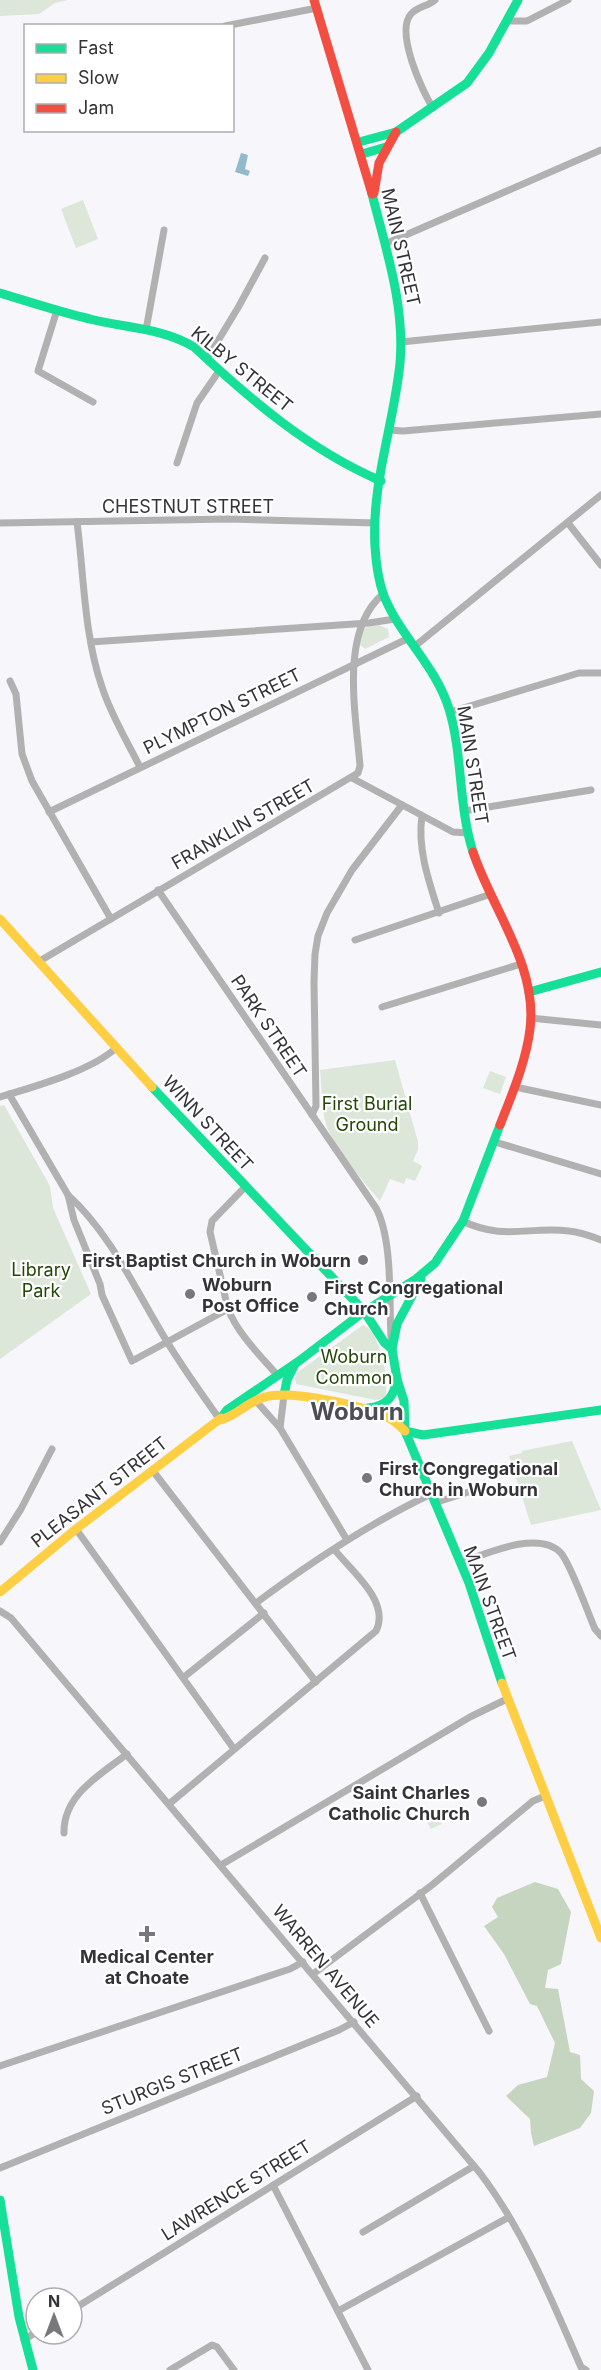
<svg xmlns="http://www.w3.org/2000/svg" width="601" height="2370" viewBox="0 0 601 2370" font-family="Inter,sans-serif">
  <style>
    .green { fill: #dce6d9 }
    .forest { fill: #c5d5bf }
    .water { fill: #93bacc }
    .lines { fill: none; stroke-linecap: round; stroke-linejoin: round }
    .street { stroke: #b2b1b2; stroke-width: 7 }
    .fast { stroke: #16e098; stroke-width: 9 }
    .slow { stroke: #ffcf43; stroke-width: 9 }
    .jam { stroke: #f24e42; stroke-width: 9 }
    .poi-dot { fill: #77787c; stroke: #fff; stroke-width: 2 }
    .labels { text-anchor: middle; dominant-baseline: central; stroke-width: 4.5; stroke-linejoin: round; paint-order: stroke }
    .street-label { font-size: 18px; fill: #333438; stroke: #fff }
    .park-label { font-size: 18px; fill: #234707; stroke: #fff }
    .poi-label { font-size: 18px; font-weight: bold; fill: #333438; stroke: #fff; text-anchor: start }
    .district-label { font-size: 24px; font-weight: bold; fill: #4c4d55; stroke: #fff }
  </style>
  <rect width="100%" height="100%" fill="#f6f6fb"/>
  <g class="green">
    <path d="M0,0H68L55,3L39,14L0,16Z"/>
    <path d="M83,200L98,239L76,248L61,209Z"/>
    <path d="M379,625L388,629L389,637L365,649L360,645L363,628Z"/>
    <path d="M395,1060L418,1142V1150L413,1161L422,1166L415,1181L406,1178L404,1184L390,1179L380,1201C364,1182 336,1150 327,1127C321,1110 322,1088 320,1070Z"/>
    <path d="M490,1071L506,1077L500,1094L483,1088Z"/>
    <path d="M4,1105L50,1186L53,1208L91,1294L0,1359V1106Z"/>
    <path d="M363,1325C380,1330 390,1382 385,1398L376,1400L296,1384L295,1378L298,1372Z"/>
    <path d="M572,1441L601,1510L531,1525L509,1456L522,1453V1451Z"/>
    <path d="M431,1808L442,1824L431,1829L422,1813Z"/>
  </g>
  <path class="forest" d="M535,1882L558,1889L571,1912L561,1964L548,1970L545,1988L558,1989L570,2052L580,2055L581,2079L594,2091L591,2113L580,2128L534,2146L531,2133L530,2119L506,2096L518,2085L547,2077L555,2043L537,2006L530,2004L504,1954L484,1926L498,1917L492,1907L497,1898Z"/>
  <path class="water" d="M241,153L248,155L245,169L250,171L248,176L235,172Z"/>
  <g class="lines">
    <g class="street">
      <path d="M507,21H527L568,0"/>
      <path d="M225,26L317,8"/>
      <path d="M433,108C422,91 395,32 411,14C417,7 428,6 435,0"/>
      <path d="M385,244L601,150"/>
      <path d="M57,310L38,371L93,402"/>
      <path d="M146,330L164,230"/>
      <path d="M401,342L601,322"/>
      <path d="M207,359L239,306L265,258"/>
      <path d="M389,430L403,431L601,414"/>
      <path d="M177,463L197,403L219,371"/>
      <path d="M77,522C84,576 84,635 102,687C111,715 127,741 140,767"/>
      <path d="M0,523L229,519L376,523"/>
      <path d="M568,523L601,565"/>
      <path d="M91,642L369,623L395,619"/>
      <path d="M415,646L601,495"/>
      <path d="M10,681L16,694L22,754L32,781L111,919"/>
      <path d="M450,712L579,673H601"/>
      <path d="M352,778L453,832L468,833"/>
      <path d="M464,811L591,790"/>
      <path d="M49,812L409,638"/>
      <path d="M422,816C417,848 429,882 439,913"/>
      <path d="M158,890L376,1208C393,1240 389,1300 391,1338"/>
      <path d="M355,940L491,894"/>
      <path d="M38,962L358,773L360,766C356,714 339,631 383,594"/>
      <path d="M382,1007L521,964"/>
      <path d="M530,1018L601,1025"/>
      <path d="M515,1087L601,1105"/>
      <path d="M9,1094L68,1195"/>
      <path d="M0,1097C33,1087 91,1071 116,1048"/>
      <path d="M312,1115L316,1106L314,982L315,954L318,936L327,913L352,870L402,805"/>
      <path d="M495,1142L601,1174"/>
      <path d="M246,1186L212,1221L210,1232L228,1309C238,1334 259,1354 277,1375"/>
      <path d="M462,1221C505,1241 528,1226 569,1231C580,1232 591,1236 601,1240"/>
      <path d="M284,1395L280,1428L347,1540"/>
      <path d="M256,1401L280,1428"/>
      <path d="M220,1420C202,1394 182,1367 166,1340C136,1291 111,1234 68,1195L74,1220L100,1284L102,1295L132,1361C164,1344 196,1326 228,1309"/>
      <path d="M153,1471L316,1682"/>
      <path d="M434,1503L484,1487"/>
      <path d="M76,1529L234,1749"/>
      <path d="M0,1542L21,1509L52,1449"/>
      <path d="M460,1563C485,1554 539,1529 561,1553C571,1565 588,1613 595,1629L601,1636"/>
      <path d="M256,1603C311,1562 368,1524 431,1494"/>
      <path d="M0,1611L11,1618L480,2173C524,2231 552,2301 581,2367L586,2370"/>
      <path d="M184,1677L264,1613"/>
      <path d="M169,1804L376,1631C391,1601 350,1570 334,1549"/>
      <path d="M64,1833C63,1795 100,1775 127,1754"/>
      <path d="M221,1865L470,1717L507,1699"/>
      <path d="M420,1893L489,2031"/>
      <path d="M313,1974L432,1885L533,1801L545,1796"/>
      <path d="M0,2066L290,1969L303,1962"/>
      <path d="M0,2168L339,2030L354,2022"/>
      <path d="M273,2185L368,2370"/>
      <path d="M363,2232L474,2166"/>
      <path d="M72,2310L417,2096"/>
      <path d="M338,2311L509,2217"/>
      <path d="M24,2340L36,2332"/>
      <path d="M170,2370L212,2345L217,2347L234,2370"/>
    </g>
    <g class="fast">
      <path d="M359,142L396,132L467,83L489,53L518,0"/>
      <path d="M362,154L386,147"/>
      <path d="M372,194C386,250 405,305 400,363C394,424 371,485 375,547C376,563 378,580 384,596C400,636 436,666 449,709C463,755 458,805 473,852"/>
      <path d="M0,293C30,302 60,312 90,319C125,328 163,328 194,347C251,400 309,450 381,481"/>
      <path d="M529,992L601,972"/>
      <path d="M152,1087L364,1311L384,1342L392,1349"/>
      <path d="M421,1279L397,1324L392,1349L397,1379L404,1401L405,1431L469,1583L502,1683"/>
      <path d="M284,1395L287,1380L294,1366"/>
      <path d="M368,1408C387,1406 394,1397 397,1379"/>
      <path d="M221,1418L227,1410L299,1361L362,1313L416,1279L435,1263L463,1221L500,1125"/>
      <path d="M405,1431L423,1435L601,1410"/>
      <path d="M0,2200L19,2317L33,2370"/>
    </g>
    <g class="slow">
      <path d="M0,919L152,1087"/>
      <path d="M220,1420C237,1416 248,1401 265,1397C292,1390 361,1405 387,1417C394,1420 400,1426 405,1431"/>
      <path d="M0,1592L76,1529L221,1418"/>
      <path d="M502,1683L601,1938"/>
    </g>
    <g class="jam">
      <path d="M314,0L372,194"/>
      <path d="M374,193L379,163L396,132"/>
      <path d="M473,852C492,909 538,966 530,1029C526,1062 512,1094 500,1125"/>
    </g>
  </g>
  <g class="poi-dot">
    <circle cx="363" cy="1260" r="6"/>
    <circle cx="190" cy="1294" r="6"/>
    <circle cx="312" cy="1297" r="6"/>
    <circle cx="367" cy="1478" r="6"/>
    <circle cx="482" cy="1802" r="6"/>
    <path d="M144 1925h6v6h6v6h-6v6h-6v-6h-6v-6h6z"/>
  </g>
  <g class="labels">
    <g class="street-label">
      <text transform="translate(401 247) rotate(77)">MAIN STREET</text>
      <text transform="translate(242 369) rotate(39)">KILBY STREET</text>
      <text x="188" y="506">CHESTNUT STREET</text>
      <text transform="translate(222 711) rotate(-26)">PLYMPTON STREET</text>
      <text transform="translate(473 765) rotate(81)">MAIN STREET</text>
      <text transform="translate(243 824) rotate(-30)">FRANKLIN STREET</text>
      <text transform="translate(269 1026) rotate(56)">PARK STREET</text>
      <text transform="translate(208 1123) rotate(47)">WINN STREET</text>
      <text transform="translate(99 1492) rotate(-38)">PLEASANT STREET</text>
      <text transform="translate(490 1603) rotate(70)">MAIN STREET</text>
      <text transform="translate(326 1966) rotate(50)">WARREN AVENUE</text>
      <text transform="translate(172 2081) rotate(-22)">STURGIS STREET</text>
      <text transform="translate(236 2190) rotate(-32)">LAWRENCE STREET</text>
    </g>
    <g class="park-label">
      <text x="367" y="1103">First Burial<tspan x="367" dy="21">Ground</tspan></text>
      <text x="41" y="1269">Library<tspan x="41" dy="21">Park</tspan></text>
      <text x="354" y="1356">Woburn<tspan x="354" dy="21">Common</tspan></text>
    </g>
    <g class="poi-label">
      <text x="351" y="1260" text-anchor="end">First Baptist Church in Woburn</text>
      <text x="202" y="1284">Woburn<tspan x="202" dy="21">Post Office</tspan></text>
      <text x="324" y="1287">First Congregational<tspan x="324" dy="21">Church</tspan></text>
      <text x="379" y="1468">First Congregational<tspan x="379" dy="21">Church in Woburn</tspan></text>
      <text x="470" y="1792" text-anchor="end">Saint Charles<tspan x="470" dy="21">Catholic Church</tspan></text>
      <text x="147" y="1956" text-anchor="middle">Medical Center<tspan x="147" dy="21">at Choate</tspan></text>
    </g>
    <g class="district-label">
      <text x="357" y="1411">Woburn</text>
    </g>
  </g>
  <rect x="24" y="24" width="210" height="108" fill="#ffffff" stroke="#adaeaf" stroke-width="1.5"/>
  <rect x="36" y="44" width="30" height="9" fill="#16e098" stroke="#adaeaf" stroke-width="1.5"/>
  <text x="78" y="54" font-size="18" fill="#333438">Fast</text>
  <rect x="36" y="74" width="30" height="9" fill="#ffcf43" stroke="#adaeaf" stroke-width="1.5"/>
  <text x="78" y="84" font-size="18" fill="#333438">Slow</text>
  <rect x="36" y="104" width="30" height="9" fill="#f24e42" stroke="#adaeaf" stroke-width="1.5"/>
  <text x="78" y="114" font-size="18" fill="#333438">Jam</text>
  <g transform="translate(54 2316)"><circle r="28" fill="#ffffff" stroke="#adaeaf" stroke-width="1.5"/>
  <path d="M0-4.5L10 22L0 15L-10 22Z" fill="#77787c"/>
  <text y="-9" font-size="16" font-weight="bold" text-anchor="middle" fill="#333438">N</text>
  </g>
</svg>
